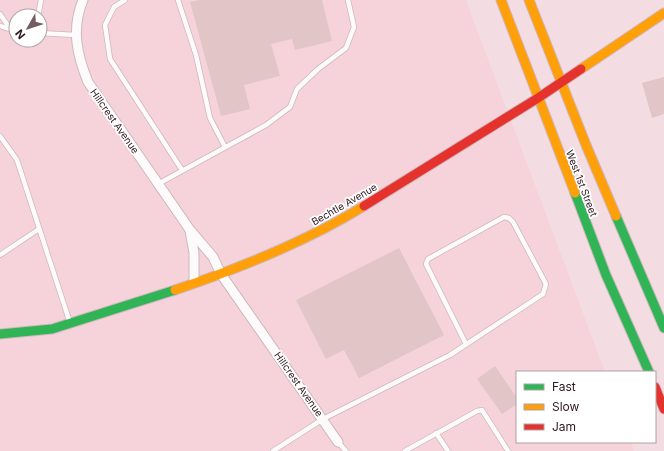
<svg xmlns="http://www.w3.org/2000/svg" width="664" height="451" viewBox="0 0 664 451" font-family="Inter,sans-serif">
  <style>
    .built { fill: #f6d3db; fill-rule: evenodd }
    .building { fill: #e2c5c6 }
    .lines { fill: none; stroke-linecap: round; stroke-linejoin: round }
    .lane-casing { stroke: #ceb8bd; stroke-width: 6 }
    .street-casing { stroke: #ceb8bd; stroke-width: 11 }
    .fast-casing { stroke: #ceb8bd; stroke-width: 11 }
    .slow-casing { stroke: #ceb8bd; stroke-width: 11 }
    .jam-casing { stroke: #ceb8bd; stroke-width: 11 }
    .lane { stroke: #fdfafb; stroke-width: 4.5 }
    .street { stroke: #fdfafb; stroke-width: 9 }
    .fast { stroke: #30b455; stroke-width: 9 }
    .slow { stroke: #ff9f0a; stroke-width: 9 }
    .jam { stroke: #e5322d; stroke-width: 9 }
    .labels { text-anchor: middle; dominant-baseline: central; stroke-width: 3.5; stroke-linejoin: round; paint-order: stroke }
    .street-label { font-size: 10px; fill: #2e171d; stroke: #fff }
  </style>
  <rect width="100%" height="100%" fill="#f3dde2"/>
  <path class="built" d="M0,0H466L605,372H517V442H631L634,451H0ZM16,16H40V40H16Z"/>
  <g class="building">
    <path d="M199,0H322L332,41L295,50L292,39L271,44L280,76L244,85L250,109L221,116L190,2Z"/>
    <path d="M664,77V114L652,118L642,83Z"/>
    <path d="M399,248L444,335L359,378L344,350L326,359L296,300Z"/>
    <path d="M495,366L517,398V404L502,414L477,379Z"/>
  </g>
  <g class="lines">
    <defs>
      <g id="lane">
        <path d="M125,0L114,7L105,25L110,59L182,170"/>
        <path d="M178,0L196,55L210,118L225,147"/>
        <path d="M0,14L11,30"/>
        <path d="M38,16L41,0"/>
        <path d="M0,26L16,31"/>
        <path d="M40,33L75,35"/>
        <path d="M0,136L17,160L70,323"/>
        <path d="M158,184L266,125L290,107L297,89L318,69L346,48L354,27L348,0"/>
        <path d="M0,255L39,229"/>
        <path d="M436,433L448,451"/>
        <path d="M338,442L346,451"/>
        <path d="M273,451L323,419L450,355L543,294L546,284L513,222L509,218L504,217L428,259L426,264L466,344"/>
        <path d="M405,451L477,411L482,410L508,451"/>
      </g>
      <g id="street">
        <path d="M83,0C71,29 77,55 88,82L190,230L213,257L221,274L338,442"/>
        <path d="M190,231L194,253V282"/>
      </g>
      <g id="fast">
        <path d="M575,193L606,275L649,372"/>
        <path d="M616,216L664,328"/>
        <path d="M0,334L52,329L175,290"/>
      </g>
      <g id="slow">
        <path d="M501,0L575,193"/>
        <path d="M529,0L586,145L616,216"/>
        <path d="M581,69L664,13"/>
        <path d="M175,290C240,268 306,242 364,206"/>
      </g>
      <g id="jam">
        <path d="M364,206L538,98L581,69"/>
        <path d="M655,387L664,409"/>
      </g>
    </defs>
    <use href="#lane" class="lane-casing"/>
    <use href="#street" class="street-casing"/>
    <use href="#fast" class="fast-casing"/>
    <use href="#slow" class="slow-casing"/>
    <use href="#jam" class="jam-casing"/>
    <use href="#lane" class="lane"/>
    <use href="#street" class="street"/>
    <use href="#fast" class="fast"/>
    <use href="#slow" class="slow"/>
    <use href="#jam" class="jam"/>
  </g>
  <g class="labels">
    <g class="street-label">
      <text transform="translate(115 121) rotate(55)">Hillcrest Avenue</text>
      <text transform="translate(582 183) rotate(69)">West 1st Street</text>
      <text transform="translate(344 204) rotate(-30)">Bechtle Avenue</text>
      <text transform="translate(299 384) rotate(55)">Hillcrest Avenue</text>
    </g>
  </g>
  <rect x="516" y="371" width="140" height="72" fill="#ffffff" stroke="#aba2a5"/>
  <rect x="524" y="384" width="20" height="6" fill="#30b455" stroke="#aba2a5"/>
  <text x="552" y="391" font-size="12" fill="#2e171d">Fast</text>
  <rect x="524" y="404" width="20" height="6" fill="#ff9f0a" stroke="#aba2a5"/>
  <text x="552" y="411" font-size="12" fill="#2e171d">Slow</text>
  <rect x="524" y="424" width="20" height="6" fill="#e5322d" stroke="#aba2a5"/>
  <text x="552" y="431" font-size="12" fill="#2e171d">Jam</text>
  <g transform="translate(28 28) rotate(231)"><circle r="19" fill="#ffffff" stroke="#aba2a5"/>
  <path d="M0-3L7 15L0 10L-7 15Z" fill="#735c62"/>
  <text y="-6" font-size="11" font-weight="bold" text-anchor="middle" fill="#2e171d">N</text>
  </g>
</svg>
